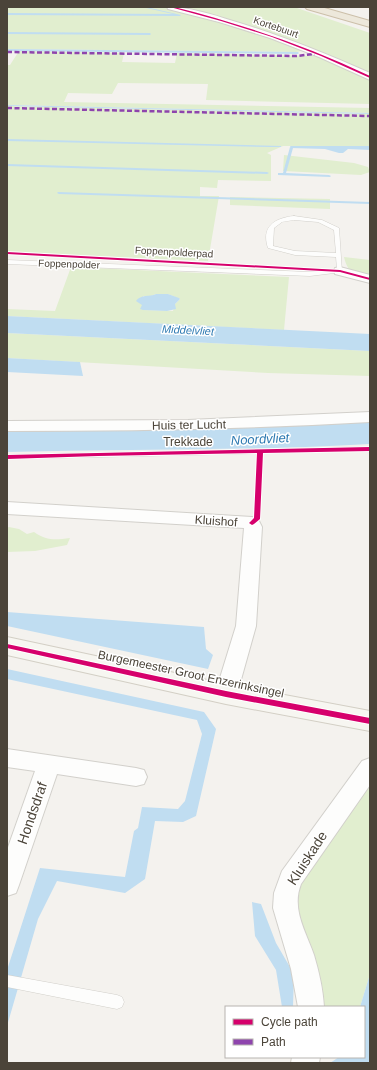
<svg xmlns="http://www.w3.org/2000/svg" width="377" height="1070" viewBox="0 0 377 1070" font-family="Arial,sans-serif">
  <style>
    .green { fill: #e1eecf; fill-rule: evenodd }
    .water { fill: #c0ddf1 }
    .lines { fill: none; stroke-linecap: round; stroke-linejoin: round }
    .stream { fill: #c0ddf1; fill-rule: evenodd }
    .lane-casing { stroke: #d2d0cb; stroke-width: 1 }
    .street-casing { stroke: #d2d0cb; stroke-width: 2 }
    .secondary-casing { stroke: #d3cfc5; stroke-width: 2 }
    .highway-casing { stroke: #ccbfa9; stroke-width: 2 }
    .lane { fill: #fdfdfc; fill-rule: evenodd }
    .street { fill: #fdfdfc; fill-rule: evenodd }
    .secondary { fill: #f7f6f1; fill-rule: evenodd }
    .highway { fill: #ede8db; fill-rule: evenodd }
    .quiet { stroke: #8e44ad; stroke-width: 2.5; stroke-dasharray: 5 2.5; stroke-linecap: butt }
    .cycleway-casing { stroke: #fff; stroke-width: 2 }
    .cycleway { fill: #d6006c; fill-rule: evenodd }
    .labels { text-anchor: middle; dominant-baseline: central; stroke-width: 3; stroke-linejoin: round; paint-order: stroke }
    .far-street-label { font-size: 10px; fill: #4b4439; stroke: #fff }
    .far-water-label { font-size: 11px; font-style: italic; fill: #2e7ab2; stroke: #fff }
    .street-label { font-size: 12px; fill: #4b4439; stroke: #fff }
    .water-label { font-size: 13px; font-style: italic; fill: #2e7ab2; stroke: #fff }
    .near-street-label { font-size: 14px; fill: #4b4439; stroke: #fff }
  </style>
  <rect width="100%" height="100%" fill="#f4f2ee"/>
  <g class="green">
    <path d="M7,7H168L250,30L308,50L296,52L7,49Z"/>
    <path d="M177,7H294L370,33V75L205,14Z"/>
    <path d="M19,51L124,53L122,62L175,63L177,53L319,56L370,80V104L206,100L208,84L118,83L112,94L68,93L64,102L370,108V113L7,105V65H10Z"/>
    <path d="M7,106L370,114V146H283L267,153L271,155V181L218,180L217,188L200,187V196H219L208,261L7,252Z"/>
    <path d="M284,155L354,163L368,167L370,172L361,175L283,171Z"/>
    <path d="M230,197L330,199V209L230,205Z"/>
    <path d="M344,257L370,260V278C354,273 348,274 344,257Z"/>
    <path d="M71,267L289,277L284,330L7,316V309L55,311ZM156,294H168L180,299L175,304L173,311L143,310V296H151Z"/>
    <path d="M7,333L370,351V376L268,373L7,358Z"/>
    <path d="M9,527L19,529L27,534L34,532C47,541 55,540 70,538L67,545L35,551L7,552V528Z"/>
    <path d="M370,778V974L360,1007H320L297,928L296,887Z"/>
  </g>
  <g class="water">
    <path d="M7,105L370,113V114L7,106Z"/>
    <path d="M7,139L281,146V147H270L7,141Z"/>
    <path d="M290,146H370V150L348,149L343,153H339L325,149L291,148Z"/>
    <path d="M156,294H168L179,298L180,299L175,304L176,309L167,311L143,310L140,309L142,305L136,301C141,294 149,297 156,294Z"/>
    <path d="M7,316L370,334V351L7,333Z"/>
    <path d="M7,358L80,362L83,376L7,372Z"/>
    <path d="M370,421V444C249,451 128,449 7,452V431L224,428Z"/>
    <path d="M7,612L204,627L206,649L213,655L208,669L7,626Z"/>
    <path d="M7,669L204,712L216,729L196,816L183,822L155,821L145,879L125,893L57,881L38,919L7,1026V970L40,868L125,877L134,831L138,828L142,807L178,809L185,801L202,734L197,720L7,679Z"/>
    <path d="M252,902L261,904L276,943L294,974L293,1007H282L276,970L255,936Z"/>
    <path d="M370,974V1063H330L339,1057H364V1007H360Z"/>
  </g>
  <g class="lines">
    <g class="stream">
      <path d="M142,7H146L181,15L180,16L7,15V13L173,14Z"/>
      <path d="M7,32L150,33L151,34L150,35L7,34Z"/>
      <path d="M7,49L298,52L299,53L298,54L7,51Z"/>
      <path d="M290,147L293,148L286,173L329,175L331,176L330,177L278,175V173H283Z"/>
      <path d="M7,164L267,172L269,173L267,174L7,166Z"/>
      <path d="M58,192L370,202V204L59,194L57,193Z"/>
    </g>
    <defs>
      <g id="lane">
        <path d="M294,216L322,220L339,228L342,272L310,276L7,264V260L310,272L337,269L336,257L295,255L268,248C261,227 274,218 294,216ZM294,220L318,222L334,230L336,253L295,251L273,246L274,228L282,222Z"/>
        <path d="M370,447V451L7,459V455Z"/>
        <path d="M7,975L117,995L122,997L124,1002L122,1007L117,1009L7,987Z"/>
      </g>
      <g id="street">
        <path d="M167,7C189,7 211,14 233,21C280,35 325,53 370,73V80L319,57L270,38L219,22L168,9Z"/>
        <path d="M340,267L370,275V283L335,274L334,271L335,268Z"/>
        <path d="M370,412V422C249,429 128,431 7,431V421L188,420Z"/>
        <path d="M7,502L252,517L258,519L262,527L256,626L237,694L233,700L226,702L219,700L215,694L236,626L244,528L7,514Z"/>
        <path d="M7,749L136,768L144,770L147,777L144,784L136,786L57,774L19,885L16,893L7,896V850L35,771L7,767Z"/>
        <path d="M370,758V785L301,884C291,909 306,932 314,955C319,972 323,989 324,1007H298L291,969L273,908L274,893L282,871L362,761Z"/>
        <path d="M292,1057H320L319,1063H291Z"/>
      </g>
      <path id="secondary" d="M7,637L226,684L370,711V731L226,704L7,655Z"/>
      <path id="highway" d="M305,7H321L370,21V27L307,9Z"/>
    </defs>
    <use href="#lane" class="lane-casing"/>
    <use href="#street" class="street-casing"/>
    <use href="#secondary" class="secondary-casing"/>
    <use href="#highway" class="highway-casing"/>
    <use href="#lane" class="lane"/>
    <use href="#street" class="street"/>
    <use href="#secondary" class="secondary"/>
    <use href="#highway" class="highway"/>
    <g class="quiet">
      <path d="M7,52L296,56L315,54"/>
      <path d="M7,108L370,116"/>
    </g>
    <defs>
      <g id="cycleway">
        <path d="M170,7H174C242,24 307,46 370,76V78L321,56L272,37L221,21Z"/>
        <path d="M7,252L340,270L370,278V280L340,272L7,254Z"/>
        <path d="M370,447V451L263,453L260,519L254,524L252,525L249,523L254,518L257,453L98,456L7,459V455L52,454Z"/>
        <path d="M7,644L226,691L370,718V724L226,697L7,648Z"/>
      </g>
    </defs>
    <use href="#cycleway" class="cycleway-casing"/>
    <use href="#cycleway" class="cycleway"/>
  </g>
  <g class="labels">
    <g class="far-street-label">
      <text transform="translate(276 27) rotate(19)">Kortebuurt</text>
      <text transform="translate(174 252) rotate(3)">Foppenpolderpad</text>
      <text transform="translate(69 264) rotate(2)">Foppenpolder</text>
    </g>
    <g class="far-water-label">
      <text transform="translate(188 330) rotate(3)">Middelvliet</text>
    </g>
    <g class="street-label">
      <text transform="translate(189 425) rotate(-1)">Huis ter Lucht</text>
      <text x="188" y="442">Trekkade</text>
      <text transform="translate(216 521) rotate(4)">Kluishof</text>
      <text transform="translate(191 674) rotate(12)">Burgemeester Groot Enzerinksingel</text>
    </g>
    <g class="water-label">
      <text transform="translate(260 439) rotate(-3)">Noordvliet</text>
    </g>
    <g class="near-street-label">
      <text transform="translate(32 813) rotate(-71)">Hondsdraf</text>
      <text transform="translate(307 858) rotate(-57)">Kluiskade</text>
    </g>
  </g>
  <rect width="377" height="1070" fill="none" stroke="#4b4439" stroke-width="16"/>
  <rect x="225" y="1006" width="140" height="52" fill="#ffffff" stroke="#b7b4b0"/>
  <rect x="233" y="1019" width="20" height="6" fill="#d6006c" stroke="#b7b4b0"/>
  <text x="261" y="1026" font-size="12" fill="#4b4439">Cycle path</text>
  <rect x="233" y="1039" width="20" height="6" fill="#8e44ad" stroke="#b7b4b0"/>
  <text x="261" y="1046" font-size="12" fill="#4b4439">Path</text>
</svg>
